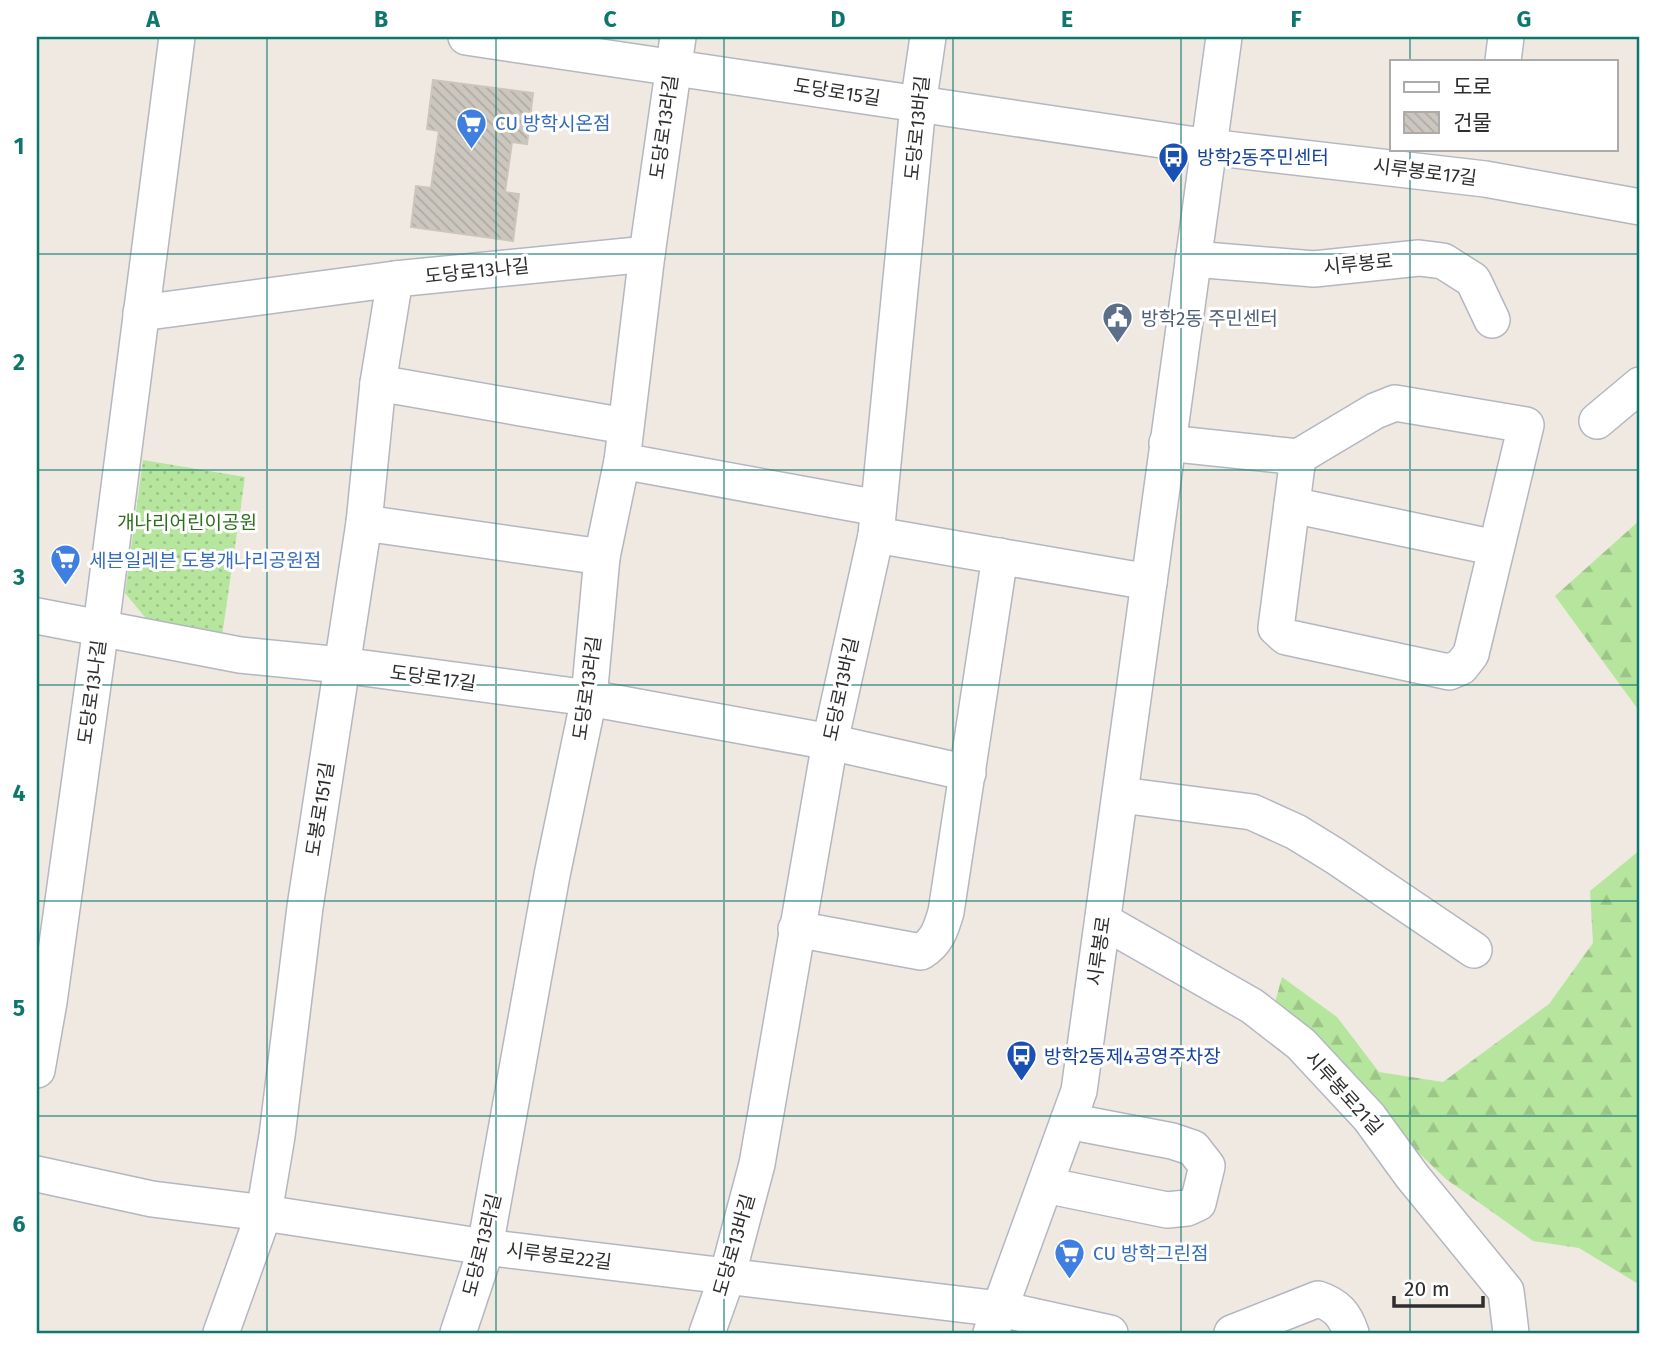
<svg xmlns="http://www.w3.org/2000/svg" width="1677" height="1370" viewBox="0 0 1677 1370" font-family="'Fira Sans','Noto Sans KR',sans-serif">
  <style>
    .grass { fill: url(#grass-dots) }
    .forest { fill: url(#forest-firs) }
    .building { fill: url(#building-back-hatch); stroke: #cbc5ba; stroke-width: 2 }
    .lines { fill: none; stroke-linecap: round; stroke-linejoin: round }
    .minor-casing { stroke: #b4b7c1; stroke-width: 38 }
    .minor { stroke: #fff; stroke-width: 35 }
    .grid { fill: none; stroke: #0f766e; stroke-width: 2; stroke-opacity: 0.55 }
    .labels { text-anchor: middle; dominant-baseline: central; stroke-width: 6; stroke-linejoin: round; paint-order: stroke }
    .street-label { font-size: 19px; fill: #2e2e2e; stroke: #fff }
    .shop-label { font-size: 19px; fill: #366cbe; stroke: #fff; text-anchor: start }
    .transit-label { font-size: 19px; fill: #164399; stroke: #fff; text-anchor: start }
    .service-label { font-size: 19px; fill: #4e5e75; stroke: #fff; text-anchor: start }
    .park-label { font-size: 19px; fill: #2c6e1b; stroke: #fff }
    .neatline { fill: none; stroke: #0f766e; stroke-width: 2.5 }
    .grid-label { font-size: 23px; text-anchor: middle; font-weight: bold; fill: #0f766e }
  </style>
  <defs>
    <pattern id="grass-dots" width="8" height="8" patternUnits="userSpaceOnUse" patternTransform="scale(1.75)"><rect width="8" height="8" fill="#b6e59e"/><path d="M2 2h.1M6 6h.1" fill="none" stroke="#9dc588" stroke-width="1.8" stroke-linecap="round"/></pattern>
    <pattern id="forest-firs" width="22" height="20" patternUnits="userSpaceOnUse" patternTransform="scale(1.75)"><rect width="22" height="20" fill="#b6e59e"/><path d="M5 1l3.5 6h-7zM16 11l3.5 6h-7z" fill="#9dc588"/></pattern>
    <pattern id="building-back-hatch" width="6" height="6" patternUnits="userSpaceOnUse" patternTransform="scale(1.75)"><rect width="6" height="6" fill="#cbc7bf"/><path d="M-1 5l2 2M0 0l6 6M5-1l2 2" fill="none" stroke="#afaba4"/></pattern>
  </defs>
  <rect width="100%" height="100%" fill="#efe9e1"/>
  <path class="grass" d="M143,460L245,477L222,636L149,622L125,593Z"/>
  <g class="forest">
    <path d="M1640,520V712L1555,596Z"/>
    <path d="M1640,850V1285L1579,1248L1533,1241L1446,1179L1378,1114L1274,1006L1282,977L1337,1017L1379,1072L1443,1082L1549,1004L1593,943L1590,891Z"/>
  </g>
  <path class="building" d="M433,80L533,93L527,144L512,142L505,192L519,194L513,241L411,227L416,186L431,188L439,131L427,129Z"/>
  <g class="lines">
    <defs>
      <g id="minor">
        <path d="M466,37L1209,147L1485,179L1640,207"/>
        <path d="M1503,61L1506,37"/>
        <path d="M1193,259L1314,269L1419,258L1443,261L1473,280L1492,320"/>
        <path d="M141,313L395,279L647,254"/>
        <path d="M378,383L625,426"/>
        <path d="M1597,421L1640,385"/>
        <path d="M1167,443L1298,457L1375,411L1395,403L1526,425L1471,654L1461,667L1449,672L1286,637L1276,628L1298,457"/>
        <path d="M622,461L878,508"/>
        <path d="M1292,505L1496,548"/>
        <path d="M364,523L602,557"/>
        <path d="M876,535L1149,582"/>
        <path d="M37,616L240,655L341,665L589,698L830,742L968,773"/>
        <path d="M1121,795L1252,812L1296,832L1335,856L1474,950"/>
        <path d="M1103,921L1252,1006L1301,1044L1369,1117L1412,1176L1506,1291L1511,1333"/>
        <path d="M796,929L921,952C937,942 941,929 946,912L1000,556"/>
        <path d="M37,1070L49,1002L101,627L177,37"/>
        <path d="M37,1174L152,1199L264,1213L485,1247L1000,1309L1110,1333"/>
        <path d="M1045,1185L1167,1210L1187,1208L1198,1203L1207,1166L1193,1148L1172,1141L1068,1121"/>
        <path d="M221,1333L264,1213L277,1136L305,907L364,523L378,383L395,279"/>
        <path d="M458,1333L483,1258L552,875L589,698L602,557L622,461L647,254L678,37"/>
        <path d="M707,1333L727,1277L757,1164L830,742L876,535L918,105L928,37"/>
        <path d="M991,1333L1079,1091L1224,37"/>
        <path d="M1232,1333L1318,1299C1337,1305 1345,1315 1351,1333"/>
      </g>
    </defs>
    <use href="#minor" class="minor-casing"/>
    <use href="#minor" class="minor"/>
  </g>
  <path class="grid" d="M267,37V1333M496,37V1333M724,37V1333M953,37V1333M1181,37V1333M1410,37V61M1410,149V1333M37,254H1640M37,470H1640M37,685H1640M37,901H1640M37,1116H1640"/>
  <defs>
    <symbol id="supermarket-pin" viewBox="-11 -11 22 30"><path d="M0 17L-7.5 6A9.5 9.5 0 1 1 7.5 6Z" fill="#3f7fe0" stroke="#fff"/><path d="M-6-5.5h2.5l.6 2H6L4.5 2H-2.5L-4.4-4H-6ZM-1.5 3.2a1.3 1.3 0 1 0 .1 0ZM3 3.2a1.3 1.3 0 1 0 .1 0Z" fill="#fff"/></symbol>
    <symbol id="bus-pin" viewBox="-11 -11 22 30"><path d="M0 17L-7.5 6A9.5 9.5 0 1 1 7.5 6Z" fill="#1a4fb4" stroke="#fff"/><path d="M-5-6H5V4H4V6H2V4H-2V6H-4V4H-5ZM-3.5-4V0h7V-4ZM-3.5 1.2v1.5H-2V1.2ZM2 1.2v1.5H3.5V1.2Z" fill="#fff"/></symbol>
    <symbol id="civic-pin" viewBox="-11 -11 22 30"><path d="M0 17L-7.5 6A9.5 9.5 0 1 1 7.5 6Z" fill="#5c6f8a" stroke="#fff"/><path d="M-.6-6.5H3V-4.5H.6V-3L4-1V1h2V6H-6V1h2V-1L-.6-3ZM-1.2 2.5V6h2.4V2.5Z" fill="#fff"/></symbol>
  </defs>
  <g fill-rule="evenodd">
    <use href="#supermarket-pin" x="454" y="106" width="35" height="47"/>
    <use href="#bus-pin" x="1156" y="140" width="35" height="47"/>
    <use href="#civic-pin" x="1100" y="300" width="35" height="47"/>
    <use href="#supermarket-pin" x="48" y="542" width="35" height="47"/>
    <use href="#bus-pin" x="1004" y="1038" width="35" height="47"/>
    <use href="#supermarket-pin" x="1052" y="1236" width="35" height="47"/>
  </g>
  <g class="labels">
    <g class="street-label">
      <text transform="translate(837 92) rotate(9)">도당로15길</text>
      <text transform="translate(664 127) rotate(-82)">도당로13라길</text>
      <text transform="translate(917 128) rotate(-84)">도당로13바길</text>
      <text transform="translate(1425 172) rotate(7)">시루봉로17길</text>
      <text transform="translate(1358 264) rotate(-6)">시루봉로</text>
      <text transform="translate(477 271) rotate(-6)">도당로13나길</text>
      <text transform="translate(433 678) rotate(8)">도당로17길</text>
      <text transform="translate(587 688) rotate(-82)">도당로13라길</text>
      <text transform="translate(841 689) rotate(-78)">도당로13바길</text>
      <text transform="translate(92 692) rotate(-82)">도당로13나길</text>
      <text transform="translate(320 809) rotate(-81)">도봉로151길</text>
      <text transform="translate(1099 951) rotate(-82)">시루봉로</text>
      <text transform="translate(1344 1093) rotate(48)">시루봉로21길</text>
      <text transform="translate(482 1245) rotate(-76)">도당로13라길</text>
      <text transform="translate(734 1245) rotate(-74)">도당로13바길</text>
      <text transform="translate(559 1256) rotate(7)">시루봉로22길</text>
    </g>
    <g class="shop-label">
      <text x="495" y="123">CU 방학시온점</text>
      <text x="89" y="560">세븐일레븐 도봉개나리공원점</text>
      <text x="1093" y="1253">CU 방학그린점</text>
    </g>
    <g class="transit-label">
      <text x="1197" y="157">방학2동주민센터</text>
      <text x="1044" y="1056">방학2동제4공영주차장</text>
    </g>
    <g class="service-label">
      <text x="1141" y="318">방학2동 주민센터</text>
    </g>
    <g class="park-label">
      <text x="187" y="522">개나리어린이공원</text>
    </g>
  </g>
  <rect width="1677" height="1370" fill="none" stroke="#ffffff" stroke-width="77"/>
  <rect x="1390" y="60" width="228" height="91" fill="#ffffff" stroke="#ababab" stroke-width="2"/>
  <rect x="1404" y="82" width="35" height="10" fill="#ffffff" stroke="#ababab" stroke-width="2"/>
  <text x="1453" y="94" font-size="21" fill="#2e2e2e">도로</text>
  <rect x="1404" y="112" width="35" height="21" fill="url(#building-back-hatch)" stroke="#ababab" stroke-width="2"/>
  <text x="1453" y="130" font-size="21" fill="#2e2e2e">건물</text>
  <path d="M1394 1296v10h89v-10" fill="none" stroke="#2e2e2e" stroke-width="3.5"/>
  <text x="1404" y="1296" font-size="21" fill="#2e2e2e" stroke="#ffffff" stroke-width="5" paint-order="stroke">20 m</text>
  <rect x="38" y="38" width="1600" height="1294" class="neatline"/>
  <g class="grid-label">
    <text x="153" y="27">A</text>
    <text x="381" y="27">B</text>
    <text x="610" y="27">C</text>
    <text x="838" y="27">D</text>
    <text x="1067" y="27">E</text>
    <text x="1296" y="27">F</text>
    <text x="1524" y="27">G</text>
    <text x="19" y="154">1</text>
    <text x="19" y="370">2</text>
    <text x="19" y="585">3</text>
    <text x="19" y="801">4</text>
    <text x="19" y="1016">5</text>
    <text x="19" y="1232">6</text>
  </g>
</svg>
